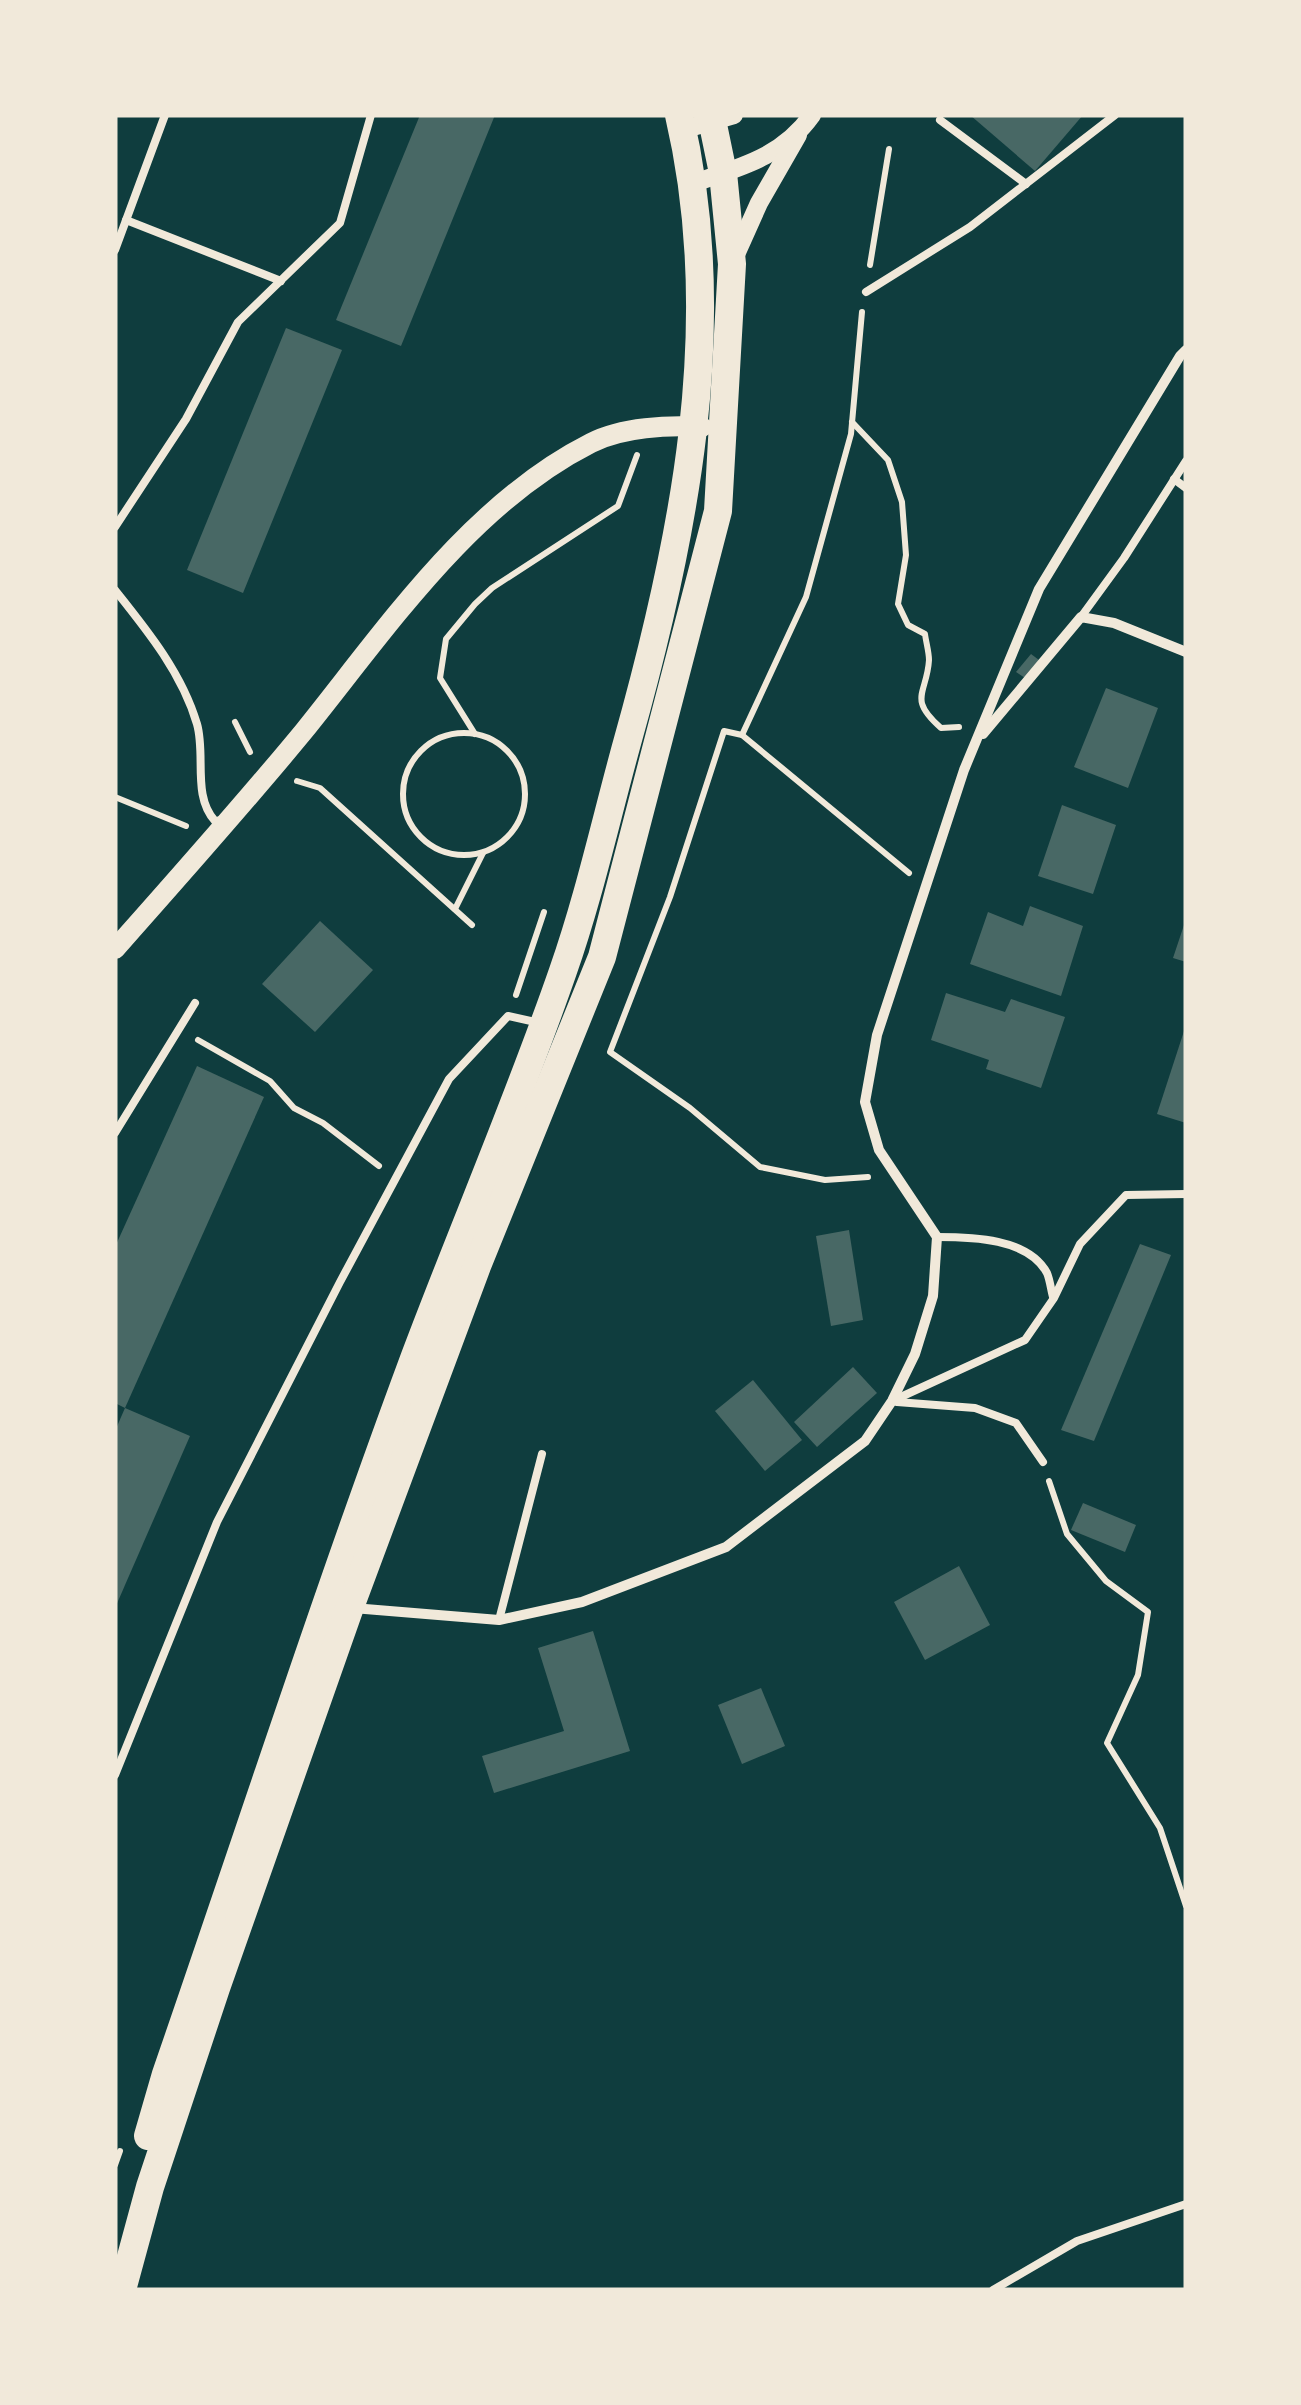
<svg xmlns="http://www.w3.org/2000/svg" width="1301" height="2405" viewBox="0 0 1301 2405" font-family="'Work Sans',sans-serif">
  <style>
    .building { fill: #486865 }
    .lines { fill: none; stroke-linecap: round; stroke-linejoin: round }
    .path { stroke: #f1e9da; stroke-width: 6 }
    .service { stroke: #f1e9da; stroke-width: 8 }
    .minor { stroke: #f1e9da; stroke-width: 10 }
    .tertiary { stroke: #f1e9da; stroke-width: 18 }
    .secondary { stroke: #f1e9da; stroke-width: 20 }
    .trunk { stroke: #f1e9da; stroke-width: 28 }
  </style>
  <rect width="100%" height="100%" fill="#0f3d3e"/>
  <g class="building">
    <path d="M420,115H495L401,346L336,320Z"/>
    <path d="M970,115H1083L1035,171Z"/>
    <path d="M286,328L342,350L243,593L187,570Z"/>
    <path d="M1031,654L1039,660L1025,678L1016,672Z"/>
    <path d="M1106,688L1158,708L1128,788L1074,767Z"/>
    <path d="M1062,805L1116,825L1093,894L1038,876Z"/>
    <path d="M1030,906L1083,926L1061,996L970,964L988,912L1023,926Z"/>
    <path d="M320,921L373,970L315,1032L262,984Z"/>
    <path d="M1185,922H1186V962L1173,958Z"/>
    <path d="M946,993L1005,1012L1011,999L1065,1017L1041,1088L986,1069L989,1060L931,1040Z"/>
    <path d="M1185,1028H1186V1123L1157,1114Z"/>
    <path d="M197,1066L264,1097L125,1408L115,1403V1247Z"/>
    <path d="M849,1230L863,1320L831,1326L816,1236Z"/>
    <path d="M1140,1244L1171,1255L1094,1441L1061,1430Z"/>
    <path d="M853,1367L877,1393L817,1447L794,1422Z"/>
    <path d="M753,1380L802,1440L765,1471L715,1411Z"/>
    <path d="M125,1408L190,1436L115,1608V1431Z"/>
    <path d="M1083,1503L1136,1525L1125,1552L1071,1530Z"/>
    <path d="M959,1566L990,1625L925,1660L894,1602Z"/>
    <path d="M593,1631L630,1751L494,1793L482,1756L564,1731L538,1648Z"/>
    <path d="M761,1688L785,1746L742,1764L718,1705Z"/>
  </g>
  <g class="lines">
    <g class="path">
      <path d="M870,265L889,149"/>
      <path d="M852,422L888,460L902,502L906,555L898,604L908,625L925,634C926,642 929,652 929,660C927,694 907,698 941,728L959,727"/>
      <path d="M235,722L250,752"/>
      <circle cx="464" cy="794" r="61"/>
      <path d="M475,734L440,678L446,639L475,604L492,588L618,506L637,455"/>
      <path d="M742,735L806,597L851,434L862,312"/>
      <path d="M297,781L320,788L472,925"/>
      <path d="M115,797L186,826"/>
      <path d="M455,909L483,853"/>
      <path d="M516,995L544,912"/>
      <path d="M198,1040L270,1081L294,1108L323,1123L379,1166"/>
      <path d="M868,1177L825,1180L760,1167L690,1108L610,1052L670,897L724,731L742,735L909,873"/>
      <path d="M1049,1481L1067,1534L1106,1581L1148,1612L1138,1675L1107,1743L1160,1828L1186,1906"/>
      <path d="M115,2165L120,2151"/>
    </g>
    <g class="service">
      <path d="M940,120L1026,184"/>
      <path d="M126,220L281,281"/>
      <path d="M115,250L165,115"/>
      <path d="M866,292L970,227L1115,115"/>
      <path d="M1174,479L1186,488"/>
      <path d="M115,527L186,419L238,322L340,223L371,115"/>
      <path d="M115,590C147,630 182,673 197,724C206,755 192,796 215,821L223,820"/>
      <path d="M1081,617L1124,558L1186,461"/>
      <path d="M115,1133L195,1003"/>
      <path d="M937,1237C972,1237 1028,1238 1047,1273C1050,1280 1051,1290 1053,1297"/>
      <path d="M892,1401L1025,1340L1054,1298L1080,1244L1126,1195L1186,1194"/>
      <path d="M897,1402L975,1408L1016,1423L1043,1462"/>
      <path d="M499,1620L542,1454"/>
      <path d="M115,1775L217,1522L340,1282L449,1079L508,1016L540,1023"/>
      <path d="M993,2290L1077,2241L1186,2204"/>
    </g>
    <g class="minor">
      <path d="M983,734L1081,617L1114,623L1186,652"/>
      <path d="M353,1608L499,1620L582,1602L726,1547L865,1441L892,1401L915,1354L933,1296L937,1237L879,1150L865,1102L877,1035L964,770L1039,589L1180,356L1186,350"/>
    </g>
    <g class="tertiary">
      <path d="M682,130L734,115"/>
      <path d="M694,183C741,167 782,157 812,115"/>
      <path d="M734,259L759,203L798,135"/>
    </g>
    <path class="secondary" d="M115,949C179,877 243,805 304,731C387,628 470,504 591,443C622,427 668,425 702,427"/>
    <g class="trunk">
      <path d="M148,2136L166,2074C248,1837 325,1599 412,1364C461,1233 517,1104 563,971C589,897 606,819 627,743C684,540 728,324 679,115"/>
      <path d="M122,2290L150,2187L216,1988L350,1607L477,1266L602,957L718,511L732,264L723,173L711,115"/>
    </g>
  </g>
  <rect width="1301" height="2405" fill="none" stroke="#f1e9da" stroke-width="235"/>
</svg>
